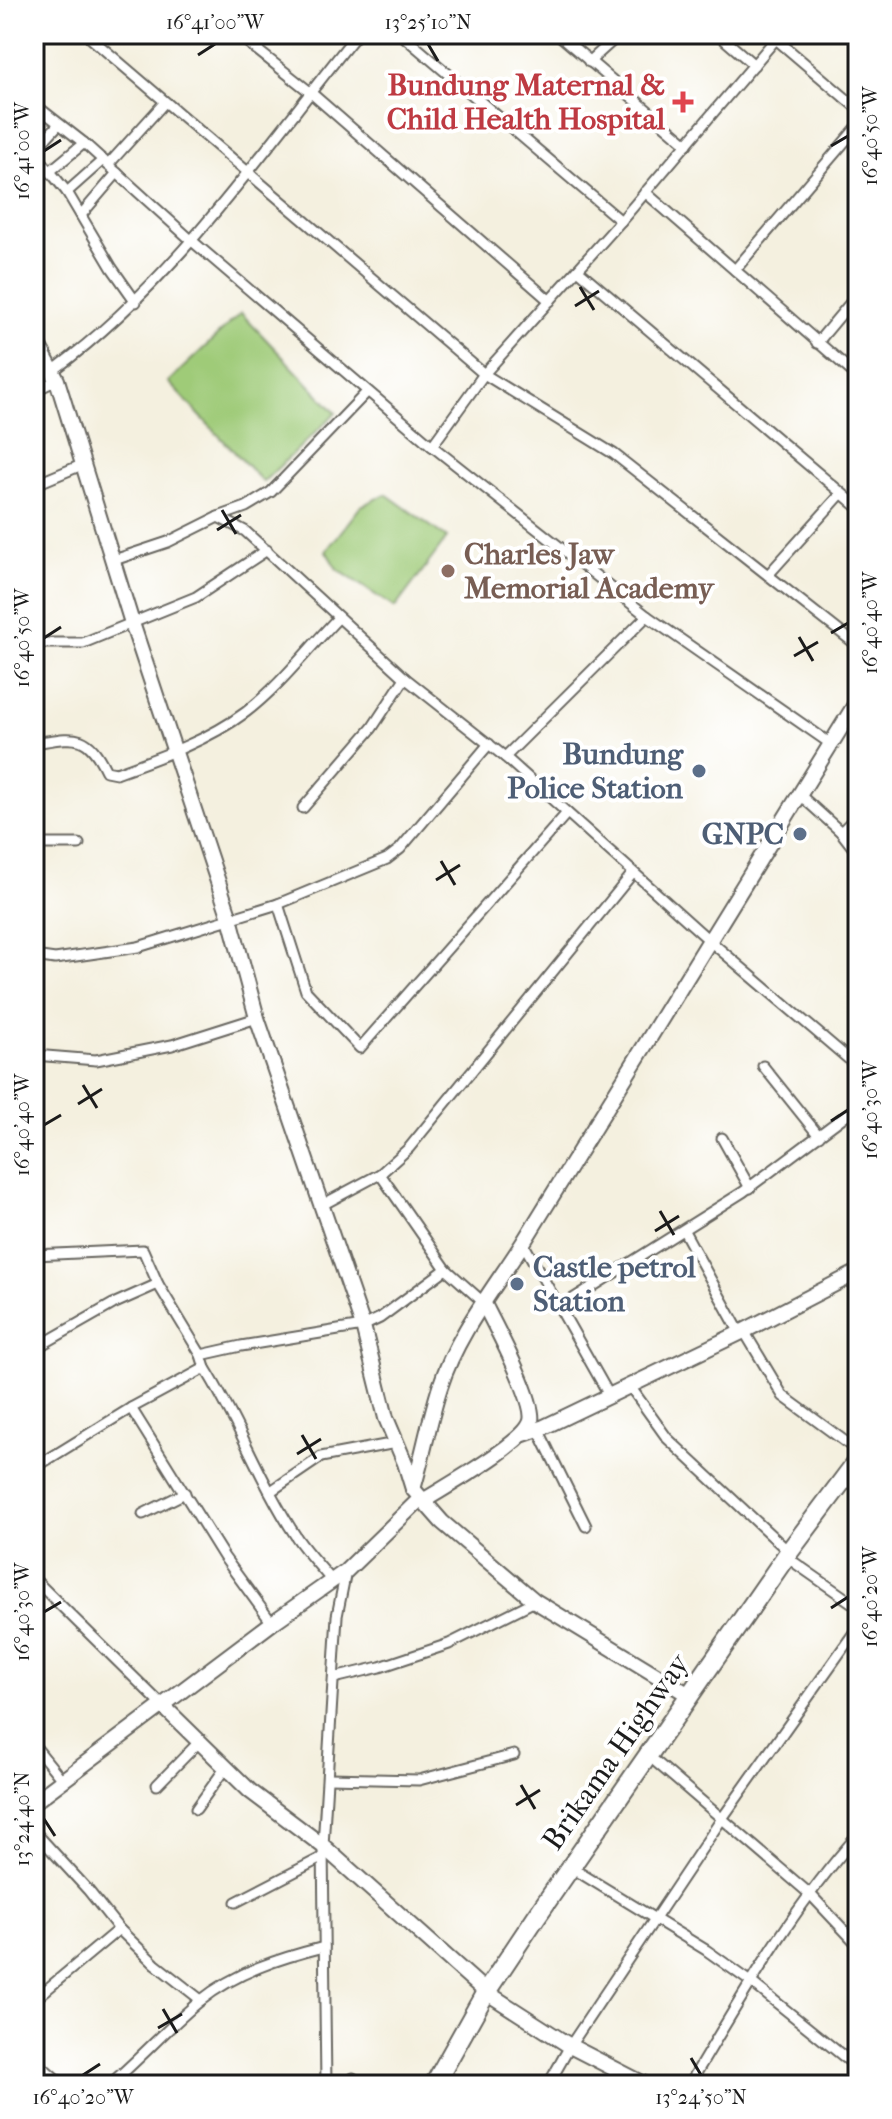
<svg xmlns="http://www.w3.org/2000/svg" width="892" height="2119" viewBox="0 0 892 2119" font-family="'IM FELL French Canon',serif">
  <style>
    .green { fill: #9fcb78; stroke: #5e744a; stroke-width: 2 }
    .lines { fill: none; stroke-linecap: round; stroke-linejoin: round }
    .street-casing { stroke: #686660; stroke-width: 13 }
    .secondary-casing { stroke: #686660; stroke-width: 18 }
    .highway-casing { stroke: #686660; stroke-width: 22 }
    .street { stroke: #fff; stroke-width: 9 }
    .secondary { stroke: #fff; stroke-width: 14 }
    .highway { stroke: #fff; stroke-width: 18 }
    .ticks { fill: none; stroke: #1c1c1c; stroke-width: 3 }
    .health-dot { fill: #e0444e; stroke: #fff; stroke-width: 3 }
    .education-dot { fill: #8d6e63; stroke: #fff; stroke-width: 3 }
    .service-dot { fill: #5c6f8a; stroke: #fff; stroke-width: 3 }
    .labels { text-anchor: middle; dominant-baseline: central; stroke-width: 8; stroke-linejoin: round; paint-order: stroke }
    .health-label { font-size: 30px; font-weight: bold; fill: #be3a42; stroke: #fff; text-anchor: end }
    .education-label { font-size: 30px; font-weight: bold; fill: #785e54; stroke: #fff; text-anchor: start }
    .service-label { font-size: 30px; font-weight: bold; fill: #4e5e75; stroke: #fff; text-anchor: end }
    .street-label { font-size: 30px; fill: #1c1c1c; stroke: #fff }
    .neatline { fill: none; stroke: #1c1c1c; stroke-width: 3 }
    .ticks-label { font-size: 20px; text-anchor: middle; fill: #1c1c1c }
  </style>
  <rect width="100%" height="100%" fill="#fff"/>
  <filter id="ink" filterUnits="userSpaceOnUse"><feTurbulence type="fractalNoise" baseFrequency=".0125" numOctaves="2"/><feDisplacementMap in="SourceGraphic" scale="16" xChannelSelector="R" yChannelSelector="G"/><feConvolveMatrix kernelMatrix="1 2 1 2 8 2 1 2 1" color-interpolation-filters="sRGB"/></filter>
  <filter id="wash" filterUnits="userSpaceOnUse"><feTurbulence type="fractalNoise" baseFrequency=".006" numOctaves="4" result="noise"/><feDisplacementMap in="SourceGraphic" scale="32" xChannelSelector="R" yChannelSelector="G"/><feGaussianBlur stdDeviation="1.8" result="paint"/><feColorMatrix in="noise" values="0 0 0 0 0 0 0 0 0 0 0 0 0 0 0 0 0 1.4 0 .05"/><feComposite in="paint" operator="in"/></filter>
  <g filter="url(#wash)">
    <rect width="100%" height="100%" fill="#f4f0df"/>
    <g class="green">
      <path d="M241,313L336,413L263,482L168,382Z"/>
      <path d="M386,494L447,538L395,608L337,569L326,551L361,506Z"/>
    </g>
  </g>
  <g filter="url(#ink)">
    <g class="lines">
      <defs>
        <g id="street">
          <path d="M86,34L484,374L614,454L858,646"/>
          <path d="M237,34L310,92L550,301"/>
          <path d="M401,34L621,221"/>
          <path d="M558,34L687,144"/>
          <path d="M718,34L754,65"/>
          <path d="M776,39L858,109"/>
          <path d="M589,62L620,34"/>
          <path d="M34,104L84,143L191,240L432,446L647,616L831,744"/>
          <path d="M34,151L59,124"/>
          <path d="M34,152L67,192L112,268L136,302"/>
          <path d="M108,165L165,102"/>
          <path d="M49,172L84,143"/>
          <path d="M67,192L103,160"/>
          <path d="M645,192L858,377"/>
          <path d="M81,215L117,173"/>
          <path d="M578,270L858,507"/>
          <path d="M735,270L858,126"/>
          <path d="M817,343L858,294"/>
          <path d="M54,370C176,280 262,151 357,34"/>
          <path d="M34,391L57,380"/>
          <path d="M432,446L484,374L621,221L780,34"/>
          <path d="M34,485L84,464"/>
          <path d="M218,517L245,531L405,678L505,757L710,941L858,1067"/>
          <path d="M114,560L168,542L218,517L246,507L271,492L367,392"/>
          <path d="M768,575L841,494"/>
          <path d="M34,643H83L132,623L196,597L267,550"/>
          <path d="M34,743C74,737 87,731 106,771L116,773C161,757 207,741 246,712C280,686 308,649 338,618"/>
          <path d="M505,757L647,616"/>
          <path d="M800,795L841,832L858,854"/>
          <path d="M303,808L372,728L405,678"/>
          <path d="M841,832L858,815"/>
          <path d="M34,844H79"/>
          <path d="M278,904L306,991L360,1048L567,813"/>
          <path d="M34,956L55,959L138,947L278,904L387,859L400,849L489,744"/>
          <path d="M34,1055L96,1060L172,1045L257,1018"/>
          <path d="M763,1066L819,1136"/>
          <path d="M722,1138L750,1188"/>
          <path d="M380,1174L446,1269L483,1302"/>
          <path d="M322,1205L380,1174L409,1148L633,873"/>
          <path d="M684,1231L740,1333"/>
          <path d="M523,1243L609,1395"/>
          <path d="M34,1255L143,1250L158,1284L201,1355L205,1368L131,1408L34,1468"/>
          <path d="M560,1307L743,1192L858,1106"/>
          <path d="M744,1331L783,1396L858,1451"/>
          <path d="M34,1349L113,1304L158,1284"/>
          <path d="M201,1355L241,1346L363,1326L380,1318L446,1269"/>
          <path d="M205,1368C239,1422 261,1484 297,1538C307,1553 321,1567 332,1581"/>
          <path d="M629,1385L667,1438L789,1552"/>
          <path d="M131,1408L224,1557L272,1623"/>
          <path d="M538,1429L586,1526"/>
          <path d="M271,1491L321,1457L396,1443"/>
          <path d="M143,1514L185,1493"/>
          <path d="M795,1563L858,1607"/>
          <path d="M34,1579L163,1706"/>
          <path d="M334,1678L380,1667L449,1644L535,1601"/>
          <path d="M34,1745L63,1781"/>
          <path d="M656,1762L811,1895L858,1945"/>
          <path d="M329,1778L419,1780L514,1755"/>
          <path d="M157,1785L200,1741"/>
          <path d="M196,1809L226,1767"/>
          <path d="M34,1831L88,1890L119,1929L155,1964L201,2000"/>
          <path d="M580,1873L706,1950L751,1982L858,2068"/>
          <path d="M236,1902L323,1857"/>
          <path d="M34,2000L119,1929"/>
          <path d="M34,2060L63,2085"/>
          <path d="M353,2078L364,2085"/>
          <path d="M450,2078L460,2085"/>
          <path d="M109,2085C140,2059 168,2027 200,2001C236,1972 280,1958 324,1947"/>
          <path d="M326,2085L323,1846L337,1616L346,1571"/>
          <path d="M548,2085L570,2046L721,1820L858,1627"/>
          <path d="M689,2085C740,2000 791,1909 858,1835"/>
        </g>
        <g id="secondary">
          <path d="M34,337L57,380L132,623L230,918L257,1018L363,1326L386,1418L405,1463L413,1489L442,1522L535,1601L689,1695"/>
          <path d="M524,1434L544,1427L744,1331L858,1272"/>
          <path d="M413,1489C423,1456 429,1421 440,1387C457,1334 493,1290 523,1243L858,700"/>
          <path d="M423,1501C445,1487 525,1443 531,1421C536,1401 494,1324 483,1302"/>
          <path d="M163,1706L250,1791L323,1846L486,1992L570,2046L646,2085"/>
          <path d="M34,1802L272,1623L346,1571L421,1498"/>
        </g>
        <path id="highway" d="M434,2085L486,1992L536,1917L789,1552L858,1460"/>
      </defs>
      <use href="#street" class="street-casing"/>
      <use href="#secondary" class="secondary-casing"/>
      <use href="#highway" class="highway-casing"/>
      <use href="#street" class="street"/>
      <use href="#secondary" class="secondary"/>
      <use href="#highway" class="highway"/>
    </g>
  </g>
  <path class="ticks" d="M428,44L438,61M198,55L215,44M831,146L848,136M44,151L61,140M580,287L594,310M575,306L599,291M222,510L236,534M217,530L241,515M831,633L848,623M799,637L813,661M44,638L61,627M794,656L818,642M441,861L455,885M436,880L460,865M83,1085L97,1108M78,1104L102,1089M831,1121L848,1110M44,1125L61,1115M660,1211L674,1235M655,1231L679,1216M302,1435L316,1459M297,1454L321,1439M831,1608L848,1597M44,1612L61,1602M521,1785L535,1809M516,1805L540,1790M44,1819L55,1836M163,2009L177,2033M158,2028L182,2014M691,2058L701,2075M83,2075L100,2064"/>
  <path class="health-dot" d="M679 90h8v8h8v8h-8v8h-8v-8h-8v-8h8z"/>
  <circle class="education-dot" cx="448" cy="571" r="8"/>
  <g class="service-dot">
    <circle cx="699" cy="771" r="8"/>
    <circle cx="800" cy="834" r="8"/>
    <circle cx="517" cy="1284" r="8"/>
  </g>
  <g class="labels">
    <g class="health-label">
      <text x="665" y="85">Bundung Maternal &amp;<tspan x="665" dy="34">Child Health Hospital</tspan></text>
    </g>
    <g class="education-label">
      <text x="464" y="554">Charles Jaw<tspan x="464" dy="34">Memorial Academy</tspan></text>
    </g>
    <g class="service-label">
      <text x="683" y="754">Bundung<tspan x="683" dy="34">Police Station</tspan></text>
      <text x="784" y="834">GNPC</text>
      <text x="533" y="1267" text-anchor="start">Castle petrol<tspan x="533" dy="34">Station</tspan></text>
    </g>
    <g class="street-label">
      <text transform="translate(616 1752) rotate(-55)">Brikama Highway</text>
    </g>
  </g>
  <rect width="892" height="2119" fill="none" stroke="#fff" stroke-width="88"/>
  <rect x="44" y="44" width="804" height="2031" class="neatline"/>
  <g class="ticks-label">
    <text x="215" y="29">16°41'00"W</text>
    <text x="428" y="29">13°25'10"N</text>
    <text transform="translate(870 136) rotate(-90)" y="7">16°40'50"W</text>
    <text transform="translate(22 151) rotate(-90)" y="7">16°41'00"W</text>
    <text transform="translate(870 623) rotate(-90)" y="7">16°40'40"W</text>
    <text transform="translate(22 638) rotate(-90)" y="7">16°40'50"W</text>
    <text transform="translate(870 1110) rotate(-90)" y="7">16°40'30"W</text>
    <text transform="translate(22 1125) rotate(-90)" y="7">16°40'40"W</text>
    <text transform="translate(870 1597) rotate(-90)" y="7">16°40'20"W</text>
    <text transform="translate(22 1612) rotate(-90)" y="7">16°40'30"W</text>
    <text transform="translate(22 1819) rotate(-90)" y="7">13°24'40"N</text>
    <text x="83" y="2104">16°40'20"W</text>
    <text x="701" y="2104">13°24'50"N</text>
  </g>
</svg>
